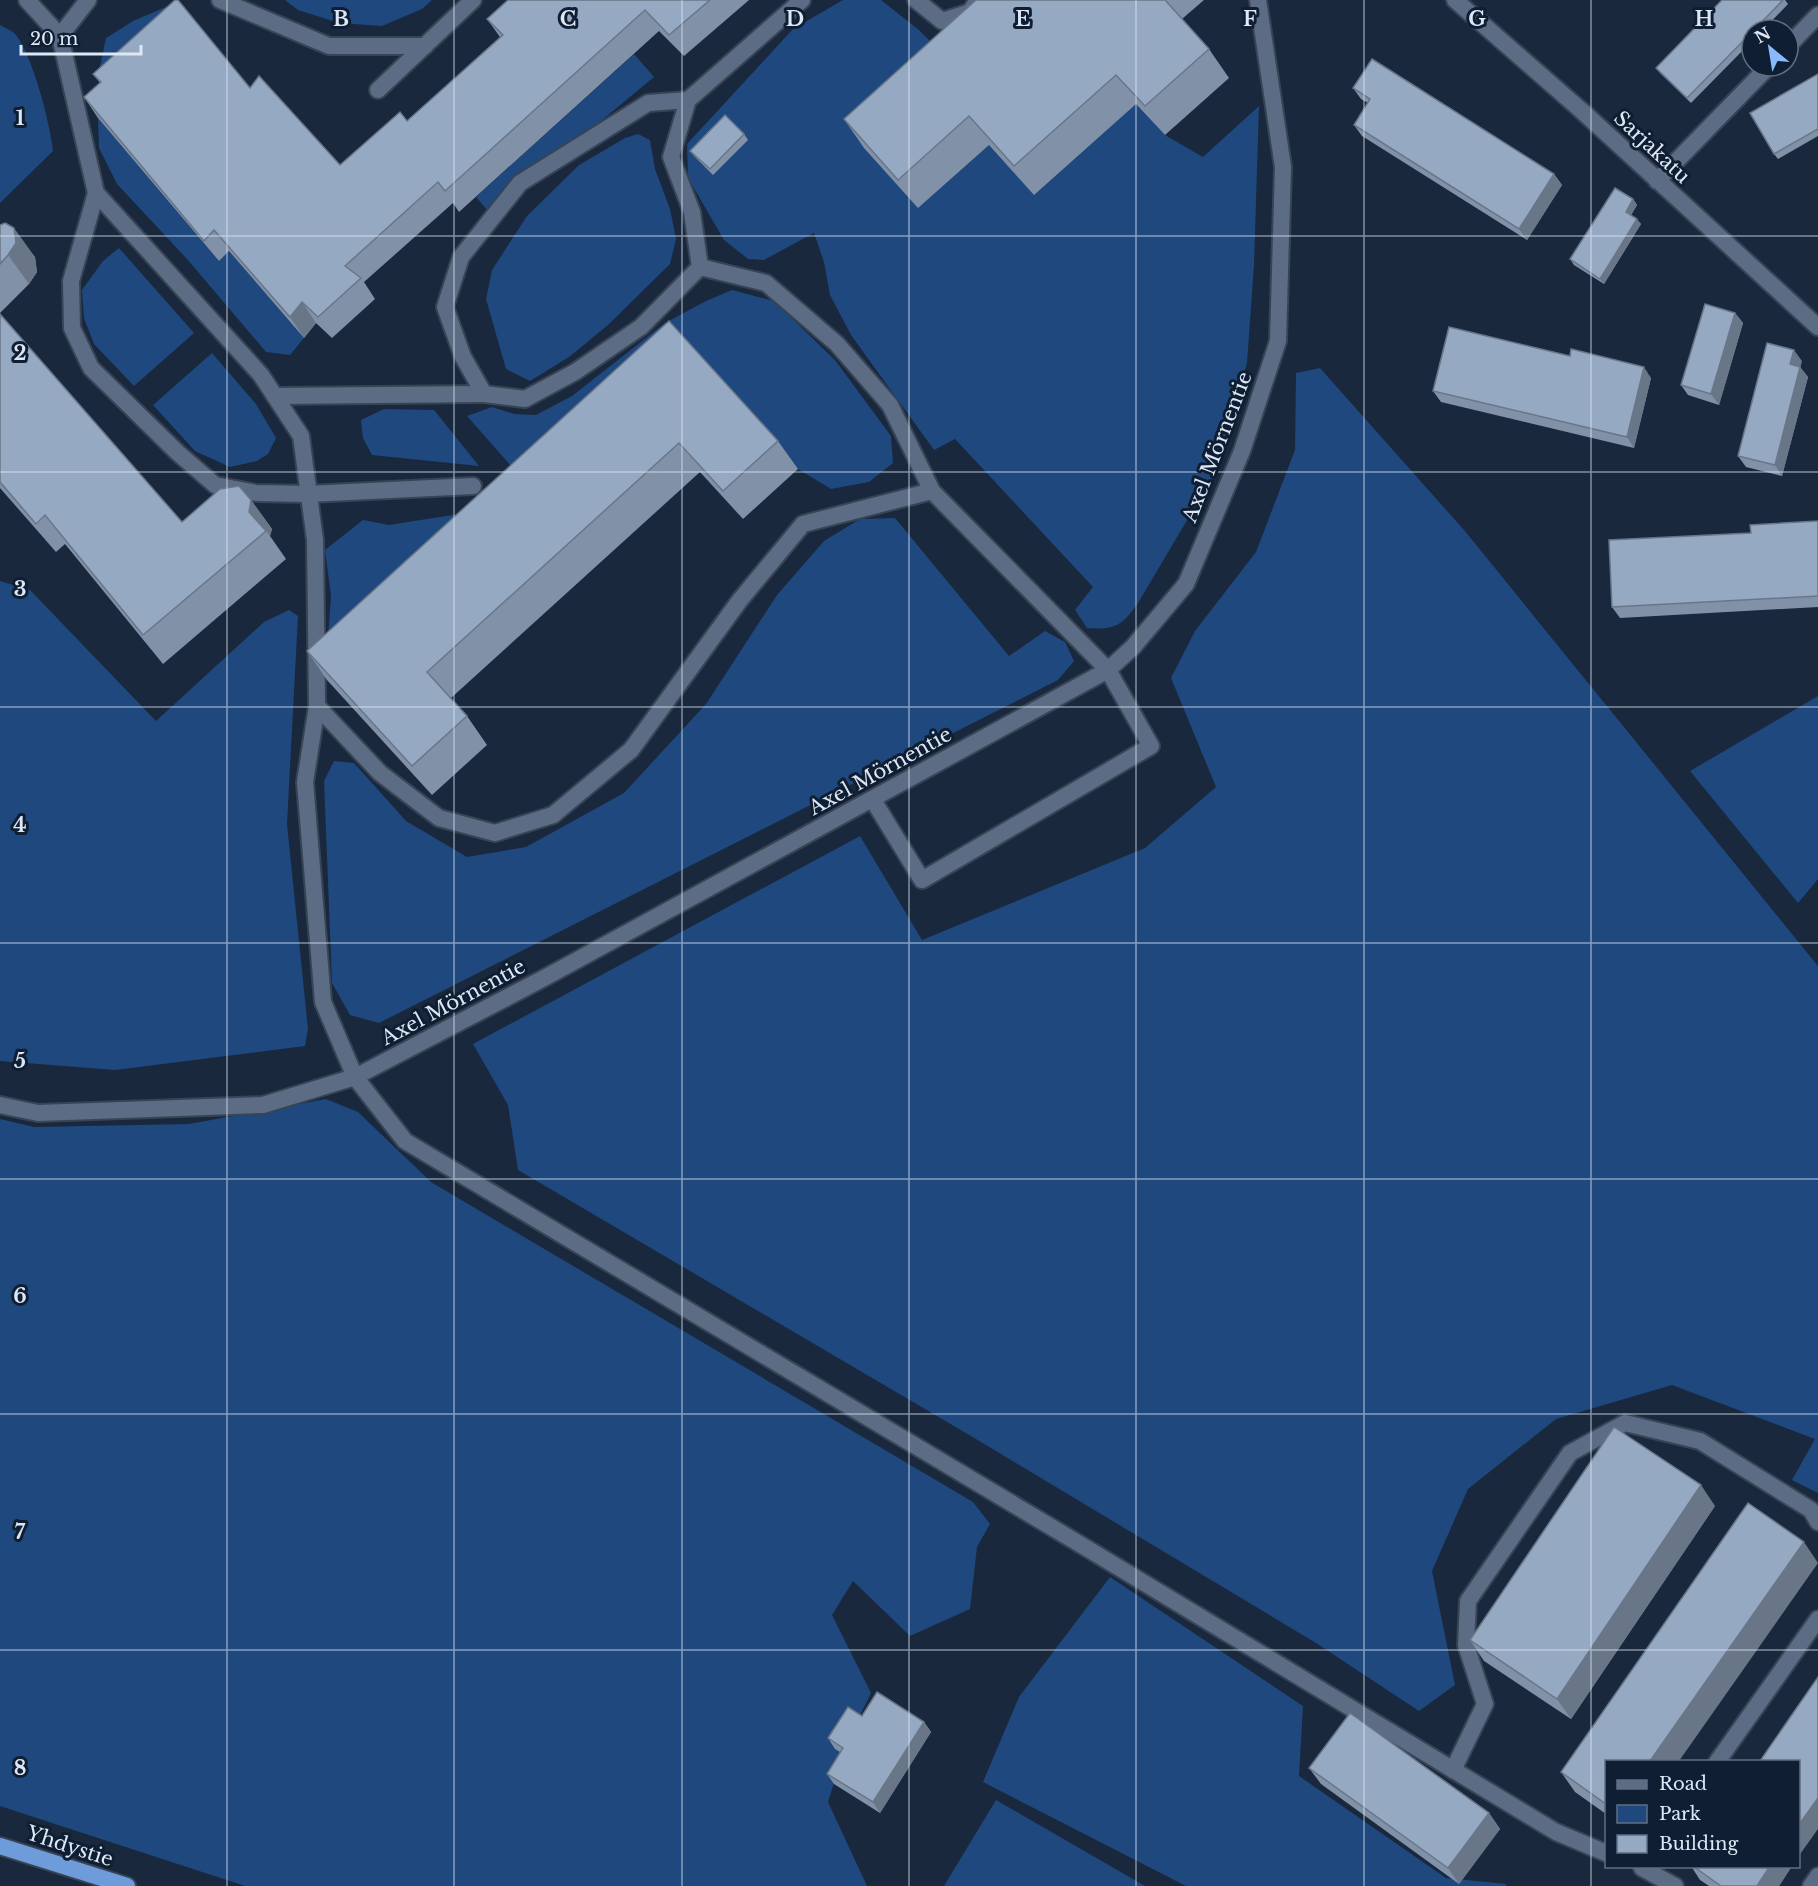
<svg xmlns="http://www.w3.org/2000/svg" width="1818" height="1886" viewBox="0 0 1818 1886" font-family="'Libre Baskerville',serif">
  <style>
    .green { fill: #1e487e }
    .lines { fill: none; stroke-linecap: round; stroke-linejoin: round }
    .service-casing { stroke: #384455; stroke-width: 20 }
    .minor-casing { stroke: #384455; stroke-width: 20 }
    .trunk-casing { stroke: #384455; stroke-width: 20 }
    .service { stroke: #5b6c84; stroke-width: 16 }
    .minor { stroke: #5b6c84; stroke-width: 16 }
    .trunk { stroke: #6e9bda; stroke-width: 16 }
    .wall { fill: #8191a8 }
    .shaded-wall { fill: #697688 }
    .building { fill: #96a9c3; stroke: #697688; stroke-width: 1.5 }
    .grid { fill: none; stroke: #dde7f5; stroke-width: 1.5; stroke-opacity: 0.55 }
    .labels { text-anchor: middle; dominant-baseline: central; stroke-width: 6; stroke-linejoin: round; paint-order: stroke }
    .street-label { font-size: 20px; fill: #dde7f5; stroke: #0f1e32 }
    .grid-label { font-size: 20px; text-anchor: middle; font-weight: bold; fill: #dde7f5; stroke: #0f1e32; stroke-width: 6; stroke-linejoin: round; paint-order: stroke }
  </style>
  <rect width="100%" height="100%" fill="#19283c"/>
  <g class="green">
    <path d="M285,0H432L422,9L382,26L339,23L298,10Z"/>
    <path d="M843,0H881L919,30L955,66L989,145L1136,104L1165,135L1203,157L1259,106L1254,265L1247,363L1215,473L1138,603C1122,626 1115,630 1087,628L1075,610L1093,587L955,439L934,450L851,335L830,295L824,262L814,233L764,260L748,259L724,240L688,178L687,144L793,29Z"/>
    <path d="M168,6L99,71L106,38L133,21Z"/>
    <path d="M0,25C5,28 12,30 16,35C33,57 50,123 53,151L0,203Z"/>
    <path d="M634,54L654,77L543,169L493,217L476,197Z"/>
    <path d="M98,118L219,261L229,251L304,338L290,355L266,352L187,259L117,184L99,148Z"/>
    <path d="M638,134L650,140L655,169L670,209L676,239L670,264L608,325L569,357L530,381L506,369L486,299L492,270L527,216L579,165L625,138Z"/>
    <path d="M119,248L194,333L134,386L94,344L84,318L82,290L103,261Z"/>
    <path d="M732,290L774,301L835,360L891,436L893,463L869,482L831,489L798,469L690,350L533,491L467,416L492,407L514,414L536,415L572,396L665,323L706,301Z"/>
    <path d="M212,353L256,404L276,438L268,454L257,461L230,467L195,451L153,405Z"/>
    <path d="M1320,368L1464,530L1818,966V1493L1792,1480L1815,1439L1672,1385L1556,1419L1468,1489L1432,1571L1455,1685L1419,1711L1316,1643L976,1439L518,1170L508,1105L473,1044L860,836L922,940L1145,848L1216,787L1171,678L1195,631L1256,552L1295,450L1296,373Z"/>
    <path d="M384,409L434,410L479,466L372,455L363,438L361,420Z"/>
    <path d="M465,513L326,665L331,596L325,550L363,520L389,525Z"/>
    <path d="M895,518L1009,656L1045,631L1065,642L1074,661L1058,680L379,1023L350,1015L332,983L324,781L334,761L354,763L406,821L467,857L526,847L624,793L706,704L777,595L824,541L860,519Z"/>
    <path d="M0,581L30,590L156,721L264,622L289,610L298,616L287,824L308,1029L305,1046L115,1070L0,1061Z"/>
    <path d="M1818,696V879L1798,903L1690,771Z"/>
    <path d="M326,1099L358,1112L431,1182L973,1502L990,1524L977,1547L970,1609L910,1636L853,1581L832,1615L871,1693L847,1742L828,1802L867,1886H245L0,1806V1119L34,1127L189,1124Z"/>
    <path d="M1110,1577L1303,1706L1299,1776L1446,1878L1507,1884L1505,1886H1186L983,1782L1019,1697Z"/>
    <path d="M996,1800L1145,1886H944Z"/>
  </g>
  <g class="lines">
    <defs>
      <g id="service">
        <path d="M27,0L60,36L96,193L261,375L301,436L315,540L317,706L305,782L323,1002L355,1077L405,1141L1088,1549L1556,1832L1606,1853"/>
        <path d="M220,0L329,46H425"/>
        <path d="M916,0L942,21L970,12L978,0"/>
        <path d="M60,36L88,0"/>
        <path d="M688,100L648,103L520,183L461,257L445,307L463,357L484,394L525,399L575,372L641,327L700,267L692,212L671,157L688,100L802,0"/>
        <path d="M96,193L71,281L72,328L91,368L178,453L215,485L256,493L308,494L473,486"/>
        <path d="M700,267L766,283L837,344L890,405L932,491L1108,670L1151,746L922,880L873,800"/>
        <path d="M275,396L484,394"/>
        <path d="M317,706L380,773L439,818L495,833L553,815L631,750L740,600L803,524L932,491"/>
        <path d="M1717,1762L1818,1619"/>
        <path d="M1453,1770L1485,1704L1466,1645L1468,1601L1570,1453L1625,1423L1700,1441L1811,1510L1818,1522"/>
        <path d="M1642,1868L1675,1886"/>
        <path d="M1811,1886L1818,1876"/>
      </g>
      <g id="minor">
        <path d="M1455,0L1582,111L1818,327"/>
        <path d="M1788,46L1818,15"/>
        <path d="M378,90L473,0"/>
        <path d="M1657,181L1769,66"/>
        <path d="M0,1105L38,1113L263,1105L355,1077L546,977L1108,670L1133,647L1186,584L1242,451L1278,341L1283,167L1258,0"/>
      </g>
      <path id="trunk" d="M0,1846L127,1886"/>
    </defs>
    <use href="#service" class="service-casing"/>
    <use href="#minor" class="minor-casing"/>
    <use href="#trunk" class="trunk-casing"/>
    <use href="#service" class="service"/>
    <use href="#minor" class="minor"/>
    <use href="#trunk" class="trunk"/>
  </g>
  <g class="wall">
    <path d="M508,0H749L684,56L659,31L459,212L453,203L364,282L375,299L332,338L316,323L304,338L229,251L219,261L98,118L84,97L100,83L93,74L340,165L407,121L500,37L487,19Z"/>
    <path d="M976,0H1204L1182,19L1209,49L1229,78L1165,135L1136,104L1034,195L989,145L918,208L864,148L844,119Z"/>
    <path d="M1722,0H1785L1788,4L1763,30H1752V41L1691,103L1660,73L1656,68Z"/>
    <path d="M1818,74V136L1778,159L1774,154Z"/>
    <path d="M1353,88L1554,174L1562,185L1527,240L1362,136L1354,125L1368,103L1361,99Z"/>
    <path d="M744,134L748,140L713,175L694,156L690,151Z"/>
    <path d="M1633,199L1637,205L1631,215L1641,224L1604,284L1574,265L1570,259Z"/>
    <path d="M0,225L35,257L37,272L29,284L0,313Z"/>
    <path d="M1735,313L1743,323L1719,405L1688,395L1681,385Z"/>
    <path d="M0,314L182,522L251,500L272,529L270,536L286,559L163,664L65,544L56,552L0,488Z"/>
    <path d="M669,321L778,441L798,469L743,519L700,472L451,698L467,716L487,745L432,795L327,680L307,651Z"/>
    <path d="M1570,356L1651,378L1634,448L1441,402L1433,391Z"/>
    <path d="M1802,361L1800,367L1808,377L1782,476L1746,467L1738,456Z"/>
    <path d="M1818,521V607L1620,618L1612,607L1751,533Z"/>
    <path d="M1715,1506L1571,1719L1484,1661L1470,1640Z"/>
    <path d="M862,1716L924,1722L931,1732L880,1813L834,1784L827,1774L840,1752L835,1749L828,1738Z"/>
    <path d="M1606,1761V1814L1575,1792L1561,1772Z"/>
    <path d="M1309,1768L1489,1813L1500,1829L1459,1884L1321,1784Z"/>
    <path d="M1691,1866H1792L1779,1886H1709L1700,1880Z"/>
  </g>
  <g class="shaded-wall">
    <path d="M1554,174L1562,185L1527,240L1519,229Z"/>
    <path d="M1633,199L1637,205L1630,217L1626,212Z"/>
    <path d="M1637,219L1641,224L1604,284L1600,279Z"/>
    <path d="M14,228L35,257L37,272L29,284L8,255Z"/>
    <path d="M302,302L316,323L304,338L290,317Z"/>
    <path d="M1735,313L1743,323L1719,405L1711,394Z"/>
    <path d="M1794,350L1802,361L1798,375L1790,364Z"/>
    <path d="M1644,367L1651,378L1634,448L1627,437Z"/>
    <path d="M1800,367L1808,377L1782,476L1775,465Z"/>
    <path d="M251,500L272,529L270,536L249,512Z"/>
    <path d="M1701,1485L1715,1506L1571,1719L1557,1699Z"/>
    <path d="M1804,1542L1818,1563L1679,1761H1650Z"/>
    <path d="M924,1722L931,1732L880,1813L873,1802Z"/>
    <path d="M1818,1798V1829L1798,1857V1826Z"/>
    <path d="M1489,1813L1500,1829L1459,1884L1448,1868Z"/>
    <path d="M1770,1866H1792L1779,1886H1757Z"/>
  </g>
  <g class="building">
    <path d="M175,0H178L250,88L259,76L340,165L400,112L407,121L503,35L487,19L508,0H710L669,35L645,10L445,191L438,182L345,266L361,278L318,317L302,302L290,317L214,230L204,241L84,97L101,82L93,74Z"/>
    <path d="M976,0H1165L1209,49L1145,106L1116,75L1014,166L969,116L898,180L844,119Z"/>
    <path d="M1722,0H1783L1754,30H1752V32L1687,98L1656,68Z"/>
    <path d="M1372,59L1554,174L1519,229L1354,125L1370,99L1353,88Z"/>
    <path d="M1818,74V129L1774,154L1750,113Z"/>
    <path d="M725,115L744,134L710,169L690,151Z"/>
    <path d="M1615,188L1633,199L1626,212L1637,219L1600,279L1570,259Z"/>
    <path d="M5,223L14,228L16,243L8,255L0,264V225Z"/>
    <path d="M1705,304L1735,313L1711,394L1681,385Z"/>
    <path d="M0,314L182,522L220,489L239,486L251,500L249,512L266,531L143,635L45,515L36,524L0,482Z"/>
    <path d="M669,321L778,441L723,491L679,443L427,672L467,716L412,766L307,651Z"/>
    <path d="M1449,327L1570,356L1571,349L1644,367L1627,437L1433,391Z"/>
    <path d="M1767,343L1794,350L1790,364L1800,367L1775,465L1738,456Z"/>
    <path d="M1818,521V596L1612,607L1609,540L1751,533L1750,525Z"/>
    <path d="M1614,1427L1701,1485L1557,1699L1470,1640Z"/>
    <path d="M1748,1503L1804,1542L1650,1761H1606V1804L1561,1772Z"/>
    <path d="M1818,1677V1798L1798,1826V1761H1760Z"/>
    <path d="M877,1692L924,1722L873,1802L827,1774L843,1748L828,1738L848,1707L862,1716Z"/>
    <path d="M1350,1713L1489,1813L1448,1868L1309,1768Z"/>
    <path d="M1693,1866H1770L1757,1886H1721Z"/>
  </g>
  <path class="grid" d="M227,0V1886M454,0V1886M682,0V1886M909,0V1886M1136,0V1886M1364,0V1886M1591,0V1886M0,236H1818M0,472H1818M0,707H1818M0,943H1818M0,1179H1818M0,1414H1818M0,1650H1818"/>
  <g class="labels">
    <g class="street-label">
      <text transform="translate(1652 147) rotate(43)">Sarjakatu</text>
      <text transform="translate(1217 447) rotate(-69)">Axel Mörnentie</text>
      <text transform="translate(880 771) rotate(-29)">Axel Mörnentie</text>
      <text transform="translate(453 1002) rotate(-28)">Axel Mörnentie</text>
      <text transform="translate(70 1846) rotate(18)">Yhdystie</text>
    </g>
  </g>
  <g class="grid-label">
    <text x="341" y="26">B</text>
    <text x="568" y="26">C</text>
    <text x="795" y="26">D</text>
    <text x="1023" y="26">E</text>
    <text x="1250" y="26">F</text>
    <text x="1477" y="26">G</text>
    <text x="1704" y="26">H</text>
    <text x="20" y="125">1</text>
    <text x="20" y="360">2</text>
    <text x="20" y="596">3</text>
    <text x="20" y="832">4</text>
    <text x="20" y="1068">5</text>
    <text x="20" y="1303">6</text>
    <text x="20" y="1539">7</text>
    <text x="20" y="1775">8</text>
  </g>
  <rect x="1605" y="1760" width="195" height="108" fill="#0f1e32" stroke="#616e80" stroke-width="1.5"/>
  <rect x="1617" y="1780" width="30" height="9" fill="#5b6c84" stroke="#616e80" stroke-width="1.5"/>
  <text x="1659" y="1790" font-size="18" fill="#dde7f5">Road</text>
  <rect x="1617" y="1805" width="30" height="18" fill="#1e487e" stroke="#616e80" stroke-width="1.5"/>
  <text x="1659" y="1820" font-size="18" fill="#dde7f5">Park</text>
  <rect x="1617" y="1835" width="30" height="18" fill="#96a9c3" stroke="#616e80" stroke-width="1.5"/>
  <text x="1659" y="1850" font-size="18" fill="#dde7f5">Building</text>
  <g transform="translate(1770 48) rotate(330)"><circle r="28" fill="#0f1e32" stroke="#616e80" stroke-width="1.5"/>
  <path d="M0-4.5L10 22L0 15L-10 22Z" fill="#89bafc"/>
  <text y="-9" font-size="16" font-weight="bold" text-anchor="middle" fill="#dde7f5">N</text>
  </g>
  <path d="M21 45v9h120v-9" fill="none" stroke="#dde7f5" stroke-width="3"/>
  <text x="30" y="45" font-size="18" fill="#dde7f5" stroke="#0f1e32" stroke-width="4.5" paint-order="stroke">20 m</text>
</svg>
